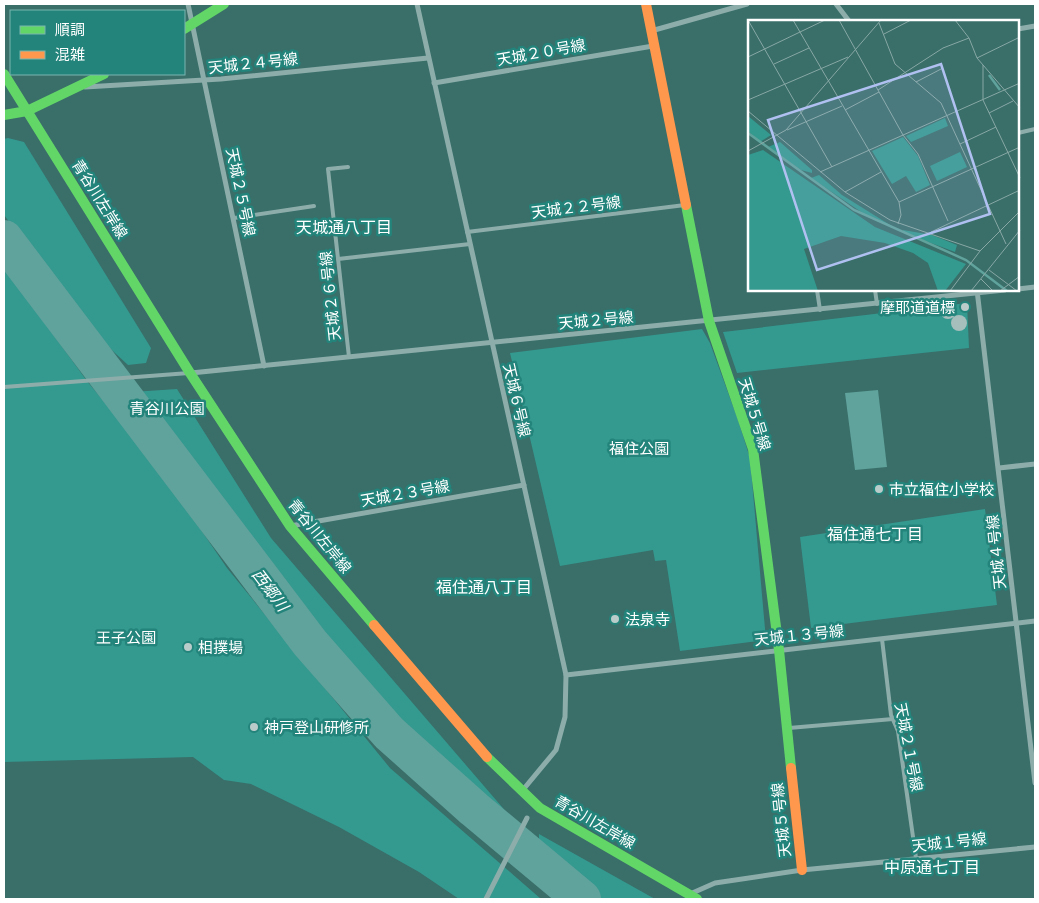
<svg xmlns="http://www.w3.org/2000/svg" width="1039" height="903" viewBox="0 0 1039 903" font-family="Montserrat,'Noto Sans JP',sans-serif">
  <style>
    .green { fill: #34998f }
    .water { fill: #60a29c }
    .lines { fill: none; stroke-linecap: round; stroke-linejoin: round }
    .river { stroke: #60a29c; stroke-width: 38 }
    .lane { stroke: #8cadaa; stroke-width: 4 }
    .street { stroke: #8cadaa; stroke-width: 5 }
    .fast { stroke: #63d668; stroke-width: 10 }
    .slow { stroke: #ff974d; stroke-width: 10 }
    .tree { fill: #a6bebc }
    .poi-dot { fill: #baccca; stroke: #23847b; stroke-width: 2 }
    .labels { text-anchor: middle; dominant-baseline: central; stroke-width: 5; stroke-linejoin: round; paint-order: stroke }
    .street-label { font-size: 15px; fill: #fff; stroke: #23847b }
    .poi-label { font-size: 15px; fill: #fff; stroke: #23847b; text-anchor: start }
    .park-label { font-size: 15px; fill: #fff; stroke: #23847b }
    .neighbourhood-label { font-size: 16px; fill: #fff; stroke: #23847b }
    .water-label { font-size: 16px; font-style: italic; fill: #fff; stroke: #23847b }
    .inset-river { fill: none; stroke: #60a29c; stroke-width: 2.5 }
    .inset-road { fill: none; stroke: #88a8a5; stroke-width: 1 }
    .view { fill: #b0c1f1; fill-opacity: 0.15; stroke: #b0c1f1; stroke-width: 2.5 }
    .inset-edge { fill: none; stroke: #fff; stroke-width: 2.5 }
  </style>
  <rect width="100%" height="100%" fill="#396e69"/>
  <g class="green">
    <path d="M8,138L24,142L151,348L146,363L128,365L91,331L4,215V139Z"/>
    <path d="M4,267L87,381L160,470L227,568L390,768L541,899H459L419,872L339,827L251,784L224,780L193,757L4,762Z"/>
    <path d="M967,303L969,348L737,373L723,332Z"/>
    <path d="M702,329L710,343L738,420L750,458L766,640L680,651L666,560L655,561L653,550L560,566L510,353Z"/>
    <path d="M177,389L271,538L514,821L511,825L382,714L252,556L132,392Z"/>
    <path d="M985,509L997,605L811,628L800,537Z"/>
    <path d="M539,834L655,899H595L539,856Z"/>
  </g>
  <path class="water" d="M878,390L887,467L855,470L845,393Z"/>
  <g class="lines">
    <path class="river" d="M4,239L310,643L389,733L474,809L582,899"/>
    <g class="lane">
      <path d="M1018,133L1035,129"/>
      <path d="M348,167L328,169L349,357"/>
      <path d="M234,218L314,206"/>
      <path d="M467,232L685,205"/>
      <path d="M338,259L470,244"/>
      <path d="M817,290L820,310"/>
      <path d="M875,290L877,304"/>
      <path d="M4,387L189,373"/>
      <path d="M882,639L891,715L898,731L916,858"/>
      <path d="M789,728L893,719"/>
    </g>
    <g class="street">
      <path d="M188,4L264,366"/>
      <path d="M417,4L566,675L565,717L556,750L522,791"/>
      <path d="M836,4L849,21"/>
      <path d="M1018,29L1035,26"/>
      <path d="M651,31L747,4"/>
      <path d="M434,83L653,46"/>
      <path d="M85,87L221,79L428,58"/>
      <path d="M1018,289L1035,287"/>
      <path d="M977,290L1035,783"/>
      <path d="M191,373L1005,290"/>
      <path d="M999,468L1035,464"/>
      <path d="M290,526L524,485"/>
      <path d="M566,675L1035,621"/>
      <path d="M690,894L715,883L802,870L1035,847"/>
      <path d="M486,899L527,818"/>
    </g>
    <g class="fast">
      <path d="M184,29L224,4"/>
      <path d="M4,74L190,373L290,526L374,625"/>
      <path d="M4,115L27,111L104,74"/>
      <path d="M686,205L709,321L753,449L779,650L791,768"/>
      <path d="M487,757L540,808L697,899"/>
    </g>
    <g class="slow">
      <path d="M646,4L686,205"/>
      <path d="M374,625L487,757"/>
      <path d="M791,768L802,870"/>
    </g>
  </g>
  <g class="tree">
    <circle cx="948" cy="311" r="8"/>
    <circle cx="959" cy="323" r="8"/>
  </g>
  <g class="poi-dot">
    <circle cx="965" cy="307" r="5"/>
    <circle cx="879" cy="489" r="5"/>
    <circle cx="615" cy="619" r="5"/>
    <circle cx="188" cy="647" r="5"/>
    <circle cx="254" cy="727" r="5"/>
  </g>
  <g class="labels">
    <g class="street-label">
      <text transform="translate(541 52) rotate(-10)">天城２０号線</text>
      <text transform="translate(253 63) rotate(-6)">天城２４号線</text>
      <text transform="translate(241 192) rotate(78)">天城２５号線</text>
      <text transform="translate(100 199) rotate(58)">青谷川左岸線</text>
      <text transform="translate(576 207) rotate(-7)">天城２２号線</text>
      <text transform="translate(330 296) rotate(-96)">天城２６号線</text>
      <text transform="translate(596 320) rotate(-5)">天城２号線</text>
      <text transform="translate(517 400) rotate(77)">天城６号線</text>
      <text transform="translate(755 414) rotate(73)">天城５号線</text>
      <text transform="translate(405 493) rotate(-10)">天城２３号線</text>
      <text transform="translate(320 536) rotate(51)">青谷川左岸線</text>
      <text transform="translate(996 552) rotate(-96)">天城４号線</text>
      <text transform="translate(799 635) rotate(-6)">天城１３号線</text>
      <text transform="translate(909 747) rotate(79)">天城２１号線</text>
      <text transform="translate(781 820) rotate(-96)">天城５号線</text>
      <text transform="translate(595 822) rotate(30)">青谷川左岸線</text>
      <text transform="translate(949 842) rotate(-6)">天城１号線</text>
    </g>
    <g class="poi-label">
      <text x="955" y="307" text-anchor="end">摩耶道道標</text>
      <text x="889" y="489">市立福住小学校</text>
      <text x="625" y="619">法泉寺</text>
      <text x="198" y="647">相撲場</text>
      <text x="264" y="727">神戸登山研修所</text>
    </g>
    <g class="park-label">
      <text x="167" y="408">青谷川公園</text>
      <text x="639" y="448">福住公園</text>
      <text x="126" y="637">王子公園</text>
    </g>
    <g class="neighbourhood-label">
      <text x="344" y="227">天城通八丁目</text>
      <text x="875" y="534">福住通七丁目</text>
      <text x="484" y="587">福住通八丁目</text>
      <text x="932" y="867">中原通七丁目</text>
    </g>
    <g class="water-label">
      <text transform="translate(270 590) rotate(53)">西郷川</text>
    </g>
  </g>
  <g transform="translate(748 20)">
    <rect width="271" height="271" fill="#396e69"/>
    <path d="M0,96L23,115L12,122L0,111ZM197,98L200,106L163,122L158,116ZM155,117L170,136L182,165L168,172L158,156L144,164L124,131ZM32,122L64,150V153L53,150L20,127ZM15,130L127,207L218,244L197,271H190L180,243L165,233L137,223L93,216L56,229L70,271H0V135ZM212,132L219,147L189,161L182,146ZM71,155L94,175L150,210L122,198L63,158ZM155,210L184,215L209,225L207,232L156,213Z" fill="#34998f"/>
    <path class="inset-river" d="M241,55L252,70M0,113L106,190L218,240L259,271"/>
    <path class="inset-road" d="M0,0L84,147M45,0L151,182L153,195L150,204M91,0L155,115L170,134L200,201M207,0L221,18L229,38L272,88M131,3L147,44L193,83L258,224M136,14L163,0M0,37L77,0M229,38L272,17M26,44L61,28M235,45V80L272,158M168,62L195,48M130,70L195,28L221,18M0,80L100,37M97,90L131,72M0,91L97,172L142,200L232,231M241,93L265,81M39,110L94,86M212,124L248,107M0,131L38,110L133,0M72,152L272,63M97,172L133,152M151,182L272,127M183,212L272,170M241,250L269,271M233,259L245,271M202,271L232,231L272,191M223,271L272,210M252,271L272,256"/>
    <path class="view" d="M193,44L242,194L69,250L20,100Z"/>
    <rect width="271" height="271" class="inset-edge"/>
  </g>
  <rect width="1039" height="903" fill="none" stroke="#ffffff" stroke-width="10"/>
  <rect x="10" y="10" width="175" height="65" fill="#23847b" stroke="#7bb5b0"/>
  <rect x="20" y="26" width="25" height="8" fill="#63d668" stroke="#7bb5b0"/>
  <text x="55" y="35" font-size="15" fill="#ffffff">順調</text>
  <rect x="20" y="51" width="25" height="8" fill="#ff974d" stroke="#7bb5b0"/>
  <text x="55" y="60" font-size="15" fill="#ffffff">混雑</text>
</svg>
